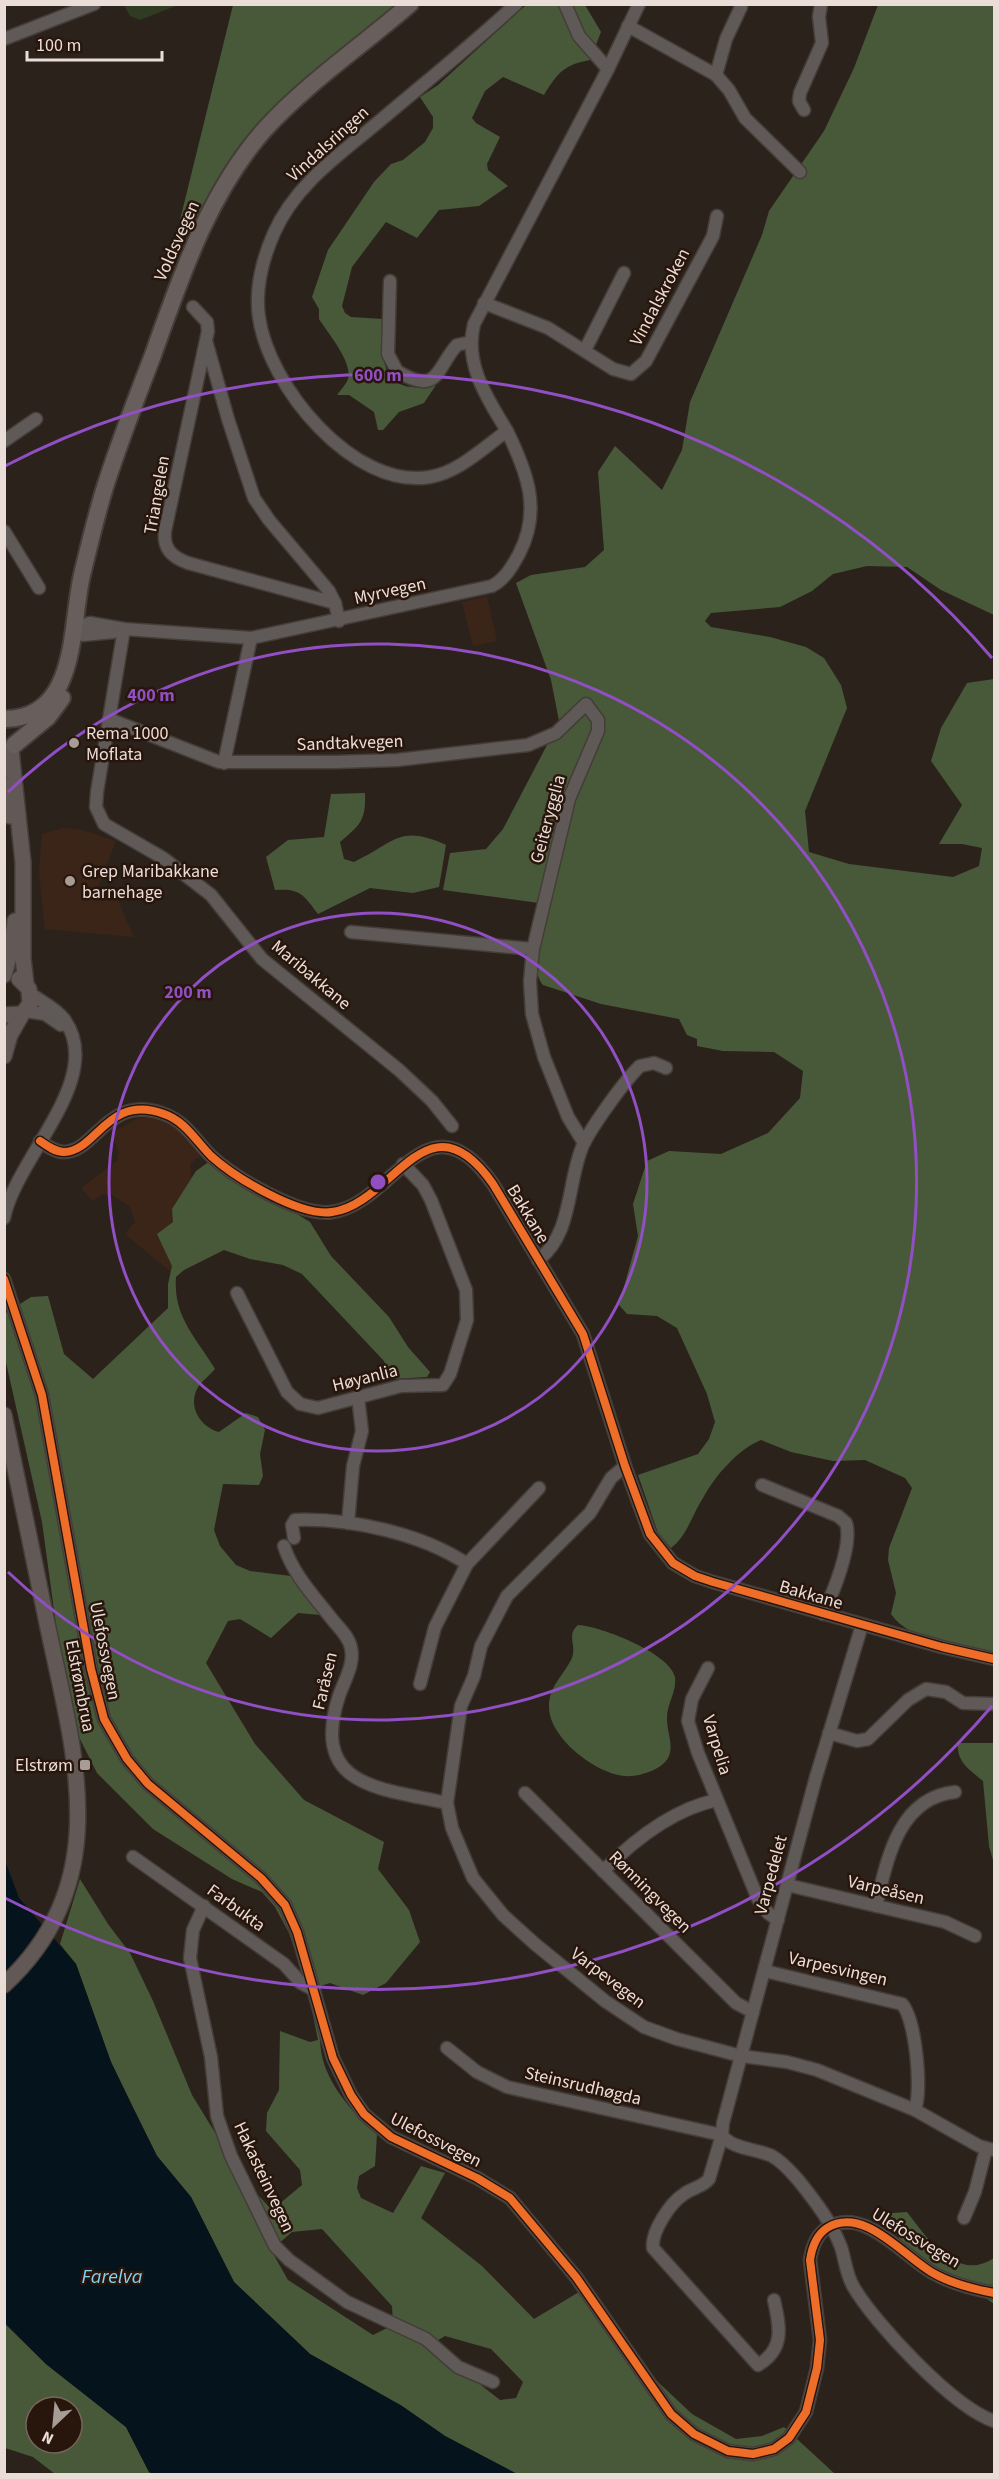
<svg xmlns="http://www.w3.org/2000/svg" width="999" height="2479" viewBox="0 0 999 2479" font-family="'Source Sans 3',sans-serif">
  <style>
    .built { fill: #3b2518 }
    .green { fill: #2f3b23 }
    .forest { fill: #485939; fill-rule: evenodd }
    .water { fill: #04131c }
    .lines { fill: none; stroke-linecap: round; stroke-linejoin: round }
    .minor-casing { stroke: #453d38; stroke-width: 15 }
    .major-casing { stroke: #453d38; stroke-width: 18 }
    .highway-casing { stroke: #453d38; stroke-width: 20 }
    .minor { stroke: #5f5958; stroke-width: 12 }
    .major { stroke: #625956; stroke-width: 15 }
    .highway { stroke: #685f5d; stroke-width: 16 }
    .cycleway-casing { stroke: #28160c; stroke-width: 11 }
    .cycleway { stroke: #ee6e29; stroke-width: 8 }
    .ring { fill: none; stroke: #914fc4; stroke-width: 3 }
    .poi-dot { fill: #a89c96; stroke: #28160c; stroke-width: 2 }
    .labels { text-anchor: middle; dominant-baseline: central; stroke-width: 5; stroke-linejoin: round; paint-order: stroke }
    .street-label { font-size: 18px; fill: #eaddd7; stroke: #28160c }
    .poi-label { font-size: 18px; fill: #eaddd7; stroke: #28160c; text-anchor: start }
    .water-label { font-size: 20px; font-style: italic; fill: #84d2f6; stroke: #28160c }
    .centre { fill: #914fc4; stroke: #28160c; stroke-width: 3 }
    .ring-label { font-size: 18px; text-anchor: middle; font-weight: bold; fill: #914fc4; stroke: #28160c; stroke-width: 5; stroke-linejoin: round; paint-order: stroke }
  </style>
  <rect width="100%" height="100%" fill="#2c221c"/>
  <g class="built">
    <path d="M487,596L497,641L473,646L462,602Z"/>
    <path d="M63,828L82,830L116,841L97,889L116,896L134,937L45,929L39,872L42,834Z"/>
    <path d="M151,1117L171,1124L184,1134L201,1158H196L190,1165L193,1191L171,1272L125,1234L135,1222L130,1207L112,1195L103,1194L92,1201L81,1188L117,1161L119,1153L112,1133L138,1118Z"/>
  </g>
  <path class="green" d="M124,5V4L178,5L140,20L130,16Z"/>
  <g class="forest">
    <path d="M233,5H419L288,114L245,163L206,231L179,224Z"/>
    <path d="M526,5H585L601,32L590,60C564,65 558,72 544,95L503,77L485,91L472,118L476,123L500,137L487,164L488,170L508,186L479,206L439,210L417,238L386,222L352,267L342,306L345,313L351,317L383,319C380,362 382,397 436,385L424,403L399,412L383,430H378L374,412L349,395H337C341,390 346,384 348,379C353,362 327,332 319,319V309L312,297L328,250L374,182L391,164L403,160L425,142L433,128V117L420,97L438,85Z"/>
    <path d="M878,5H994V615L941,590L907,567L867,566L833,574L812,591L780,607L711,613L705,621L711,627L770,637L806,647L824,658L841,685L847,708L805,811L809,852L849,864L953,877L979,866L982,848L962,844H939L962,805L931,761L941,728L967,683L994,679V1652C963,1646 910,1642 891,1614L896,1593L888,1560L889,1548L912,1488L905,1478L865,1460L833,1461L791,1452L761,1440C738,1449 715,1476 703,1498C692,1515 687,1536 671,1548L658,1533L638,1475L698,1454L709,1439L715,1422L707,1394L677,1328L657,1316L627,1314L619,1305L638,1236L633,1204L647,1161L669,1151L721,1154L768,1133L800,1098L803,1071L774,1052L723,1051L697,1046V1039L687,1035L679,1019L601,1004L543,985C529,969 544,937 548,917L539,903L443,890L450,853L486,849L503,829L547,745L561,731L551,680L516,583L531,575L585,567L604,550L598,472L615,446L662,490L682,450L690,402L762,235L769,211L824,131L854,68Z"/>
    <path d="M365,793C366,821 360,825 340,842L344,859L354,862C396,842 399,824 446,845L439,887L413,893L370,888L318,914C304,895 300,888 275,890L266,857L288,840L324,837L331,794Z"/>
    <path d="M210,1161L310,1222L331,1256L389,1317L408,1347L430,1372L427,1377L392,1379L384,1361L302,1274L283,1265L250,1259L224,1250L184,1270L176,1277C173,1317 196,1337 215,1369C210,1375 202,1381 198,1387C187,1406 200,1427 219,1432L246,1413L258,1417L265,1430L260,1454L263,1476L259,1485L223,1484L214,1530L220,1546L236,1565L250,1571L291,1576L321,1615L298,1613L271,1638L240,1619L228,1621L206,1663L255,1744L304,1800L384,1842L378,1869L409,1910L420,1942L386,1983L363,1995L330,1983L320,1986C321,2009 317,2038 323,2060C331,2089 355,2115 377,2134L375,2166L359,2176L357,2188L361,2198L393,2213L421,2166L445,2173L421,2218L482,2266L534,2319L579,2292L607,2334L692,2414L736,2439L762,2436L784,2427L835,2474H517L445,2436L402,2406L310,2354L234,2282L191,2197L157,2156L111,2062L76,1964L60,1944L80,1879L108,1924L130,1953L153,2001L192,2095L244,2180L272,2210L302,2185L300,2170L266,2131L267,2113L279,2090L280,2031L310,2042L318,2040L306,1981L289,1933L275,1907L262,1892L232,1879L153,1829L97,1773L74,1727L56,1625L42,1522L5,1358L4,1314L31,1297L48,1296L64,1354L93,1379L168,1308V1284L172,1266L157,1234L173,1222L172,1209L196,1171ZM322,2229L392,2306L393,2325L373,2335L288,2280L271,2250L292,2232ZM445,2336L491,2349L523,2382L516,2398L500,2400L430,2345Z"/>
    <path d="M578,1625C600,1626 670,1653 675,1677C677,1691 667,1704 667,1717C666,1735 680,1754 659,1767C649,1773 636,1777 624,1776C595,1773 548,1737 549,1706C549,1686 564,1675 572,1658C577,1645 566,1635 578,1625Z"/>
    <path d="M958,1743H994V1864L989,1846L983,1781C970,1770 956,1762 958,1743Z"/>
    <path d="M907,2212C927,2238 957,2283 994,2258V2304C984,2297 974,2289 964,2283C934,2265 907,2256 889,2223L892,2213Z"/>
    <path d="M4,2323L46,2364L126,2427L149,2472L153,2474H55L33,2457L5,2448ZM36,2407H72V2443H36Z"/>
  </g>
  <path class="water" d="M4,1858L19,1898L76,1964L111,2062L134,2110L157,2156L191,2197L234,2282L310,2354L402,2406L445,2436L517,2474H153L149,2472L126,2427L46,2364L5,2323Z"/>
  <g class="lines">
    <defs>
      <g id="minor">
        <path d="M516,4C473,44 427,81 382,119C342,153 296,183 274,233C263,258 255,289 259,317C268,385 353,490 430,477C459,472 483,448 507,431C487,398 464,364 474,324L608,69L579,36L565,4"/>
        <path d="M628,26L716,75L729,90L745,118L800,172"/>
        <path d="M4,39L94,4"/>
        <path d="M608,69L639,4"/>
        <path d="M716,75L726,39L741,7"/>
        <path d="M804,110L799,101L800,93L822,43L819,17L821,4"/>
        <path d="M390,281L388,354L397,371C439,397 436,368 457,345L471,342"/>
        <path d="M484,303L548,328L613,369L631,374L646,361L713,236L717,216"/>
        <path d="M193,307L207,322L208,331L165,531C163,549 172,557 188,563L335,603L339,621"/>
        <path d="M207,344L228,419L254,498L269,520L329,591L335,603"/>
        <path d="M585,350L624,273"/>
        <path d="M4,441L36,419"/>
        <path d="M4,531L39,588"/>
        <path d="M74,628L90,623L124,629L251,638L492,586C505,579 512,567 519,554C542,510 527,472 507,431"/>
        <path d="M74,628L83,635L114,632"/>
        <path d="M124,629L97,792L96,807L104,824L163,858L211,895L262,959L399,1070L432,1101L452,1126"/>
        <path d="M109,719L219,762H335L397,760L528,745L556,733L586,704L598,720V731L569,799L533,949L530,981L532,1014L544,1057L568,1117L584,1143"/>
        <path d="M224,763L251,638"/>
        <path d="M351,932L533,949"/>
        <path d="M25,1011L45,1014L61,1025"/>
        <path d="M40,1141C47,1146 55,1152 64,1152C96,1152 108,1093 164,1114C185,1121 196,1141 211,1156C234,1177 300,1217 332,1212C394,1204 427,1090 493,1184L583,1334L625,1466L650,1534L673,1563L695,1576L713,1582L942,1647L994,1659"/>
        <path d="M4,1218C16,1157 107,1078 64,1019C56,1008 42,1002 31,994"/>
        <path d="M538,1260C573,1235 567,1181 583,1145C592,1126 625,1080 640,1066L654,1063L666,1068"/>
        <path d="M4,1279L42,1395L91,1669L104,1719L127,1759L148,1784L261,1878L285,1905L297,1932L333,2058L351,2095L364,2114L391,2137L477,2178L510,2198L576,2277L671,2414L694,2434L728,2451L753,2454L774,2449L789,2438L806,2412L817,2368L820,2340L810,2260C812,2247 816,2235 827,2228C864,2205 904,2257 933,2273C952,2284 973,2289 994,2293"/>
        <path d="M237,1293L287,1392L300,1404L318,1408L401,1386L443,1385L450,1374L467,1320L466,1290L431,1200L423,1185L403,1164"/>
        <path d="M625,1466L611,1478L590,1513L507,1596L481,1646L474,1676L461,1706L447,1803L452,1828L473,1878L503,1915L535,1944L605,2001L644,2027L677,2039L741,2056L787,2062L817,2070L915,2110L979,2146L994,2150"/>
        <path d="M762,1485L838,1516L846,1523C853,1545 833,1593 823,1614"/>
        <path d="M348,1523L353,1466L362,1431L358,1397"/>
        <path d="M294,1538L292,1525L295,1520C349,1518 421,1533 467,1564"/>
        <path d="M284,1546C293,1574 313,1595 331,1618C338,1627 349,1636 351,1648C355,1664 344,1681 339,1696C309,1788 381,1788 447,1803"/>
        <path d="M862,1625L816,1777L723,2123L722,2135C731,2149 758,2149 772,2156C783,2162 791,2172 799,2181C815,2201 832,2223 841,2247C845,2259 846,2274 853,2286C874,2323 954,2408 994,2421"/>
        <path d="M708,1668L692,1699L688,1721L698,1753L758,1899L768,1913L778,1920"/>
        <path d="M420,1684L435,1627L467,1564L539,1488"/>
        <path d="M829,1733L857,1741L868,1739L908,1700L926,1689L946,1692L963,1703L994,1704"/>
        <path d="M525,1793L736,2003L753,2012"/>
        <path d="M133,1857L284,1964L301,1983L314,1990"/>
        <path d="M603,1871C634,1840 673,1809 717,1800"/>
        <path d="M787,1885L945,1922L975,1936"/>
        <path d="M204,1906L193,1930L190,1958L211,2057L217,2116L231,2156L275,2246L289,2260L347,2302L426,2339L458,2367L493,2382"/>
        <path d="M876,1906C887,1860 898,1798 955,1792"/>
        <path d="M765,1971L902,2004C916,2020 922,2089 915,2110"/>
        <path d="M447,2048L477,2072L507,2087L722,2135L709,2179C703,2187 692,2188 684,2194C670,2203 651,2232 653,2248L758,2365C785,2349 780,2327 774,2300"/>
        <path d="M964,2218L975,2192L986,2149"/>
      </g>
      <g id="major">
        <path d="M11,750L23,862V958L26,984"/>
        <path d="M4,786L10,816"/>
        <path d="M4,975L12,946L15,921"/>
        <path d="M4,1015L22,1014L30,1004L29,989L19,979"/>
        <path d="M4,1056L10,1035L22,1014"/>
        <path d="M4,1415C19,1486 34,1557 48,1628C75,1756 115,1882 4,1985"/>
      </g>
      <g id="highway">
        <path d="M5,719C79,718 70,626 82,575C89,546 96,516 105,487C119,443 136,399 153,355C181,276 209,192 265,129C307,83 363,45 410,4"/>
        <path d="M14,745L48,717L62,698"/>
      </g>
    </defs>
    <use href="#minor" class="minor-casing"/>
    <use href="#major" class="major-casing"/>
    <use href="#highway" class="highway-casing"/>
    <use href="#minor" class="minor"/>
    <use href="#major" class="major"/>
    <use href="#highway" class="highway"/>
    <defs>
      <g id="cycleway">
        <path d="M40,1141C47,1146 55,1152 64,1152C96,1152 108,1093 164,1114C185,1121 196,1141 211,1156C234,1177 300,1217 332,1212C394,1204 427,1090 493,1184L583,1334L625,1466L650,1534L673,1563L695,1576L713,1582L942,1647L994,1659"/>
        <path d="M4,1279L42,1395L91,1669L104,1719L127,1759L148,1784L261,1878L285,1905L297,1932L333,2058L351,2095L364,2114L391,2137L477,2178L510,2198L576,2277L671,2414L694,2434L728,2451L753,2454L774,2449L789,2438L806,2412L817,2368L820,2340L810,2260C812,2247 816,2235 827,2228C864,2205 904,2257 933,2273C952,2284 973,2289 994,2293"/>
      </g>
    </defs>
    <use href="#cycleway" class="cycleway-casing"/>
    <use href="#cycleway" class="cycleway"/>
  </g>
  <g class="ring">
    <circle cx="378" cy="1182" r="269"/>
    <path d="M8 792A538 538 0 1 1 8 1572"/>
    <path d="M992 1706A807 807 0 0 1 5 1898M5 466A807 807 0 0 1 992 658"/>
  </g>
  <g class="poi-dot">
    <circle cx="74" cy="743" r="6"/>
    <circle cx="70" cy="881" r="6"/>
    <rect x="79" y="1759" width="12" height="12" rx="3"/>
  </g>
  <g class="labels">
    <g class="street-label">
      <text transform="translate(328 144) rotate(-42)">Vindalsringen</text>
      <text transform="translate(177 241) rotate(-66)">Voldsvegen</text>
      <text transform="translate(660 297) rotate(-62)">Vindalskroken</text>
      <text transform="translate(157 495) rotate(-80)">Triangelen</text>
      <text transform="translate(390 591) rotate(-12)">Myrvegen</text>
      <text transform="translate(350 743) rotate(-2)">Sandtakvegen</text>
      <text transform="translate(548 819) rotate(-75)">Geiterygglia</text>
      <text transform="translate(311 975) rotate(40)">Maribakkane</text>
      <text transform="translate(528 1214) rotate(59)">Bakkane</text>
      <text transform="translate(365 1378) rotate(-14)">Høyanlia</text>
      <text transform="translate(811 1595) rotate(16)">Bakkane</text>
      <text transform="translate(105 1651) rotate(79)">Ulefossvegen</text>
      <text transform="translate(325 1681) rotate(-77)">Faråsen</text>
      <text transform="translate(80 1686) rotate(79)">Elstrømbrua</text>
      <text transform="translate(717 1745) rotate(73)">Varpelia</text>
      <text transform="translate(771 1875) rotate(-75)">Varpedelet</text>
      <text transform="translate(886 1890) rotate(13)">Varpeåsen</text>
      <text transform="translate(650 1892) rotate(45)">Rønningvegen</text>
      <text transform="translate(236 1908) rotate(36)">Farbukta</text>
      <text transform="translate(838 1969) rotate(13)">Varpesvingen</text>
      <text transform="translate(608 1978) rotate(37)">Varpevegen</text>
      <text transform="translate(583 2086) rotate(13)">Steinsrudhøgda</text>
      <text transform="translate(436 2140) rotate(27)">Ulefossvegen</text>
      <text transform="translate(264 2177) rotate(65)">Hakasteinvegen</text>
      <text transform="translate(916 2238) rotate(31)">Ulefossvegen</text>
    </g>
    <g class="poi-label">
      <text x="86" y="733">Rema 1000<tspan x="86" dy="21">Moflata</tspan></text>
      <text x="82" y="871">Grep Maribakkane<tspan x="82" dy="21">barnehage</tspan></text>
      <text x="73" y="1765" text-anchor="end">Elstrøm</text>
    </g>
    <g class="water-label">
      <text x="112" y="2277">Farelva</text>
    </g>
  </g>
  <circle cx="378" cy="1182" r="9" class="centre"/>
  <g class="ring-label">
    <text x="378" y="381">600 m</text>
    <text x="151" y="701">400 m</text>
    <text x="188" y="998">200 m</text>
  </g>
  <rect width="999" height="2479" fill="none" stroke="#eaddd7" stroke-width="12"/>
  <g transform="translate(54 2425) rotate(206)"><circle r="28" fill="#28160c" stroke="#76665d" stroke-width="1.5"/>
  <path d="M0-4.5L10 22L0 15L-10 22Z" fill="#a89c96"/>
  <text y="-9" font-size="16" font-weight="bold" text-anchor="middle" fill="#eaddd7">N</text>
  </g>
  <path d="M27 51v9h135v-9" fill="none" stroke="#eaddd7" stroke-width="3"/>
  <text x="36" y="51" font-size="18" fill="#eaddd7" stroke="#28160c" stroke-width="4.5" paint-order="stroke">100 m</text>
</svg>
